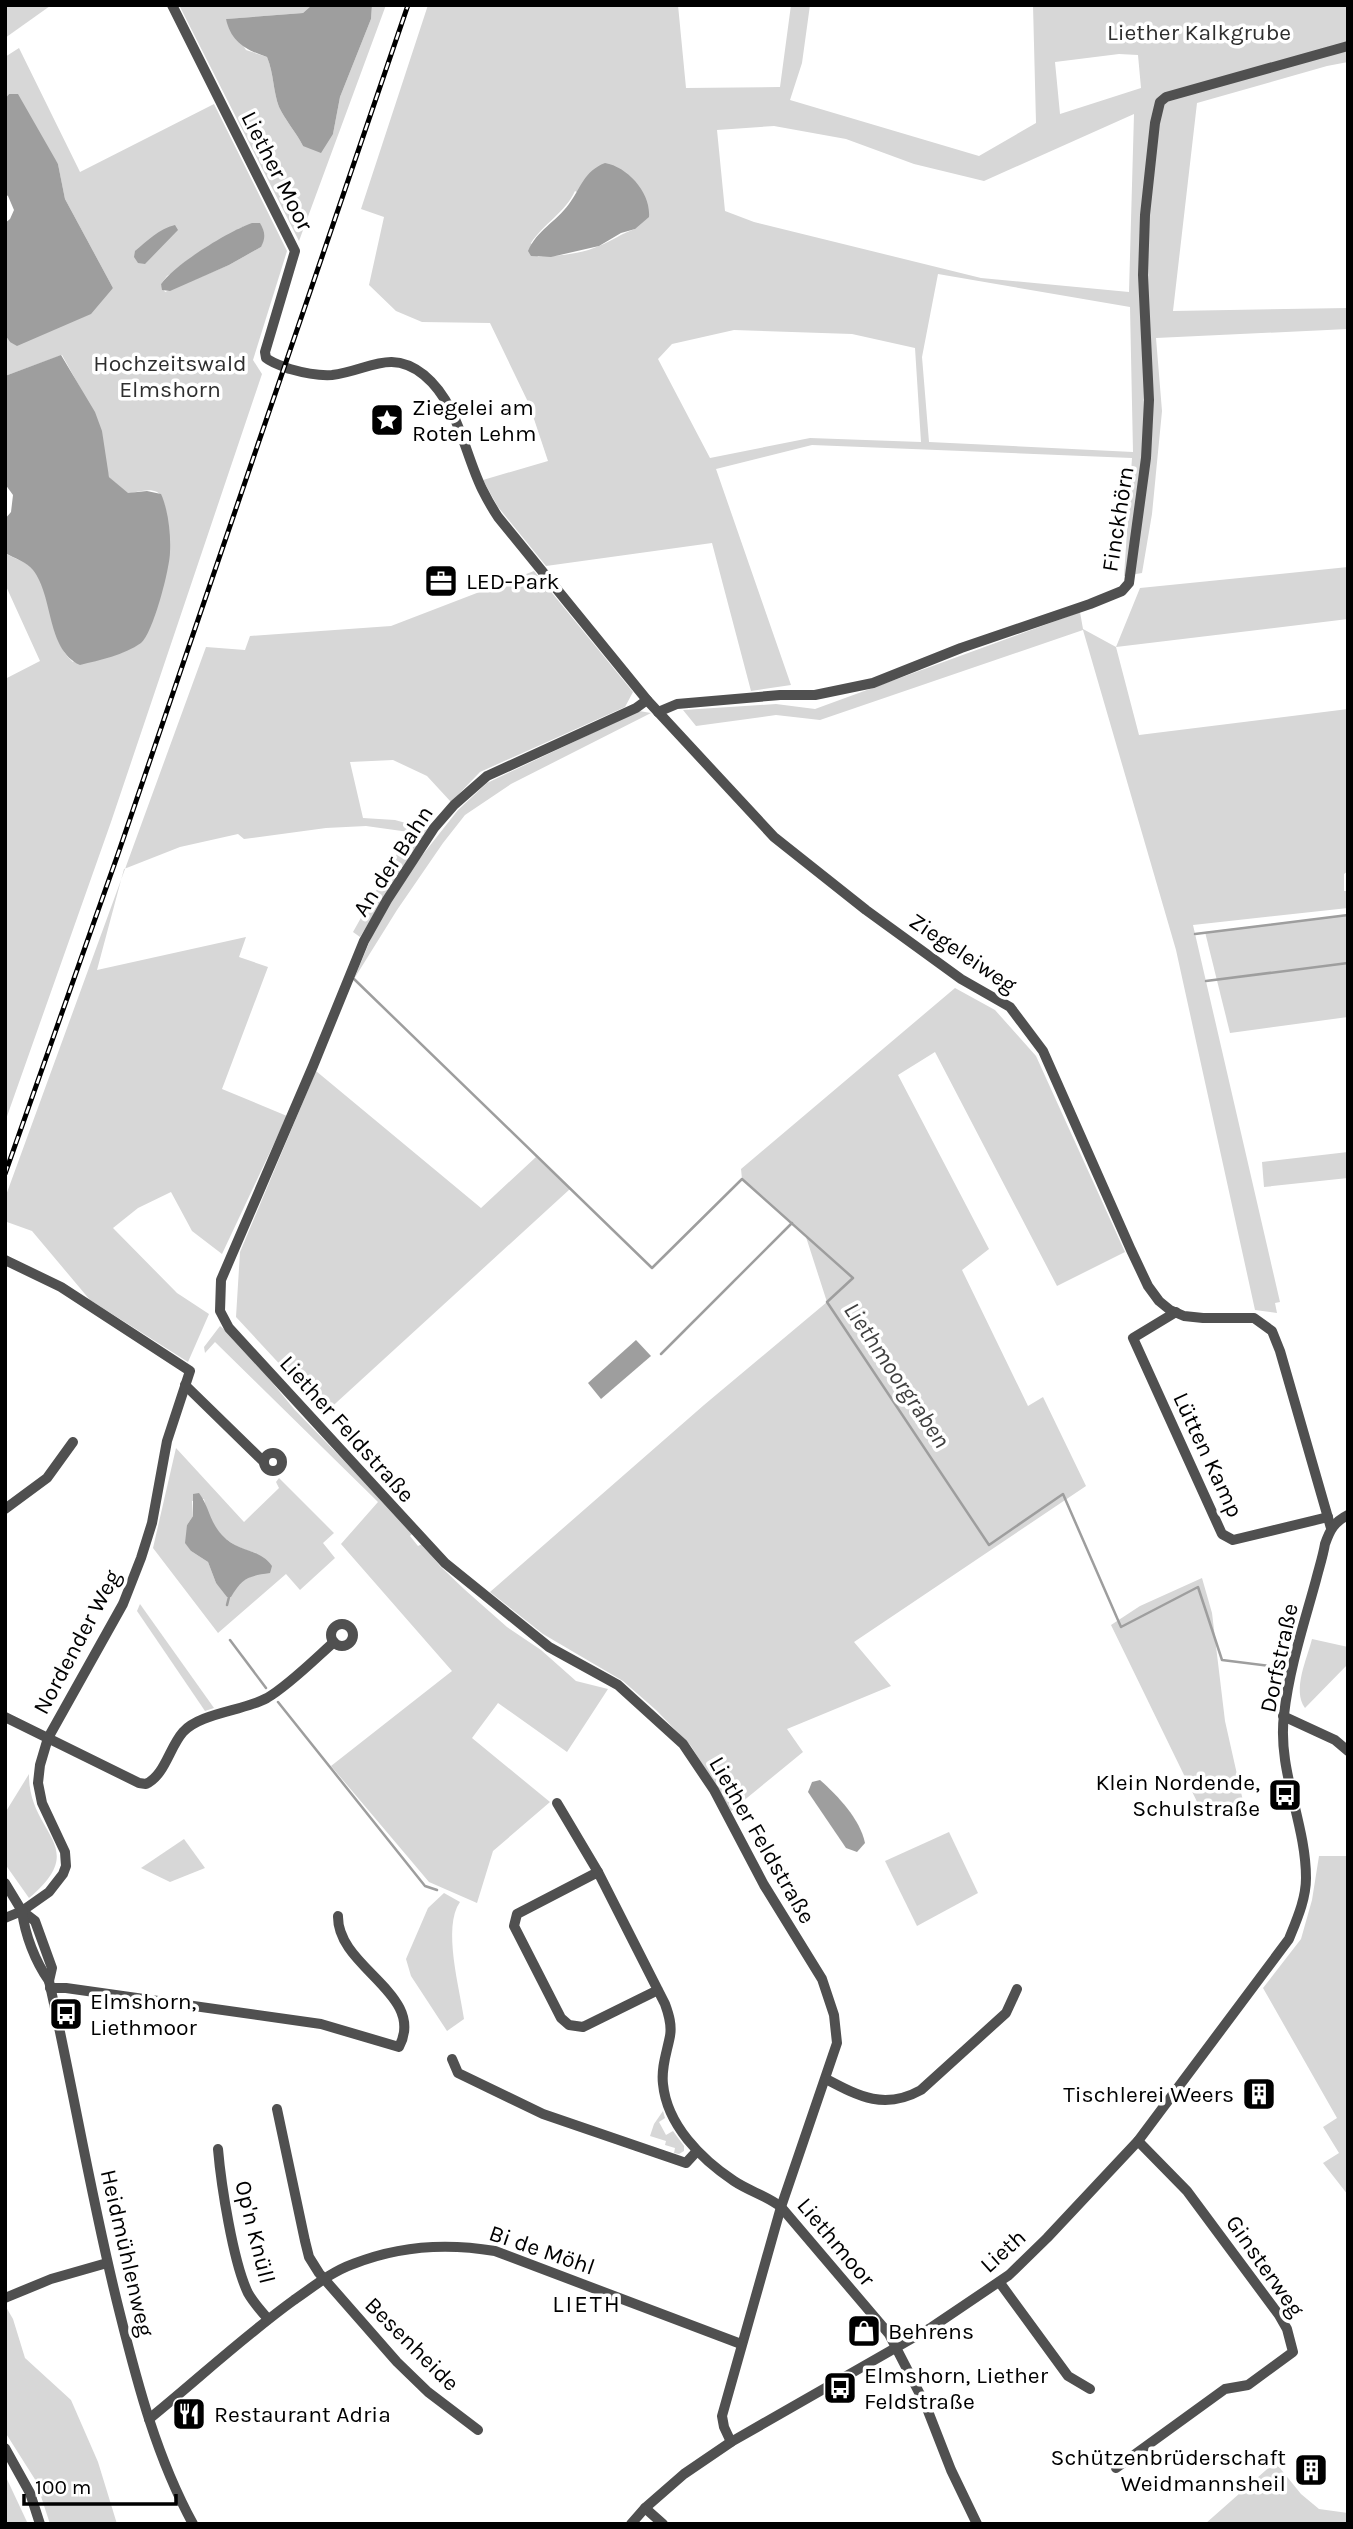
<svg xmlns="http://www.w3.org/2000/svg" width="1353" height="2529" viewBox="0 0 1353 2529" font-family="Karla,sans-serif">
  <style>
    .green { fill: #d7d7d7; fill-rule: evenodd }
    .water { fill: #9e9e9e }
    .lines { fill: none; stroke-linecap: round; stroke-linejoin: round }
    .stream { stroke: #9e9e9e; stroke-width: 2.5 }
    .minor { stroke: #505050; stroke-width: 10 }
    .rail-casing { stroke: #000; stroke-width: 5 }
    .rail { stroke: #fff; stroke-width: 2.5; stroke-dasharray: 8; stroke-linecap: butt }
    .labels { text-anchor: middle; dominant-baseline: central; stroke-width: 7; stroke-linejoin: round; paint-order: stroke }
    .park-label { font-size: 23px; fill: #2e2e2e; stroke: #fff }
    .street-label { font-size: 23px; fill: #000; stroke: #fff }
    .poi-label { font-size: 23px; fill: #000; stroke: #fff; text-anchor: start }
    .water-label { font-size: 24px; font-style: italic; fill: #3f3f3f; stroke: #fff }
    .neighbourhood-label { font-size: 24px; letter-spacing: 2px; fill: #000; stroke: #fff }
  </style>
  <rect width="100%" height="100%" fill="#fff"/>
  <g class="green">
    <path d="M5,5H49L50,6L5,38Z"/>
    <path d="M179,5H312L303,13L226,19L246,50L267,57C274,74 273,91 279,107C285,120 296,132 303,146L333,134L340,97L371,19L372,5H386L299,241Z"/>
    <path d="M428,5H678L686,88L780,87L791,5H810L802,63L790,100L979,156L1036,123L1033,5H1348V62L1327,66L1197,103L1173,311L1348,308V329L1156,338L1162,411L1152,514L1142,573L1124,576L1132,458L812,445L716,469L791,685L751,691L712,543L546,566L498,507L483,480L548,461L529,404L490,323L422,322L396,311L369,285L384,217L361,209ZM1119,54L1138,55L1141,88L1060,114L1055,62ZM1134,114L1129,292L981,278L754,222L725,211L717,130L774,126L846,139L914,164L984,181ZM575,191L635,229C622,233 612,241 599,246C581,254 558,256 538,257L531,243C544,223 565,213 575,191ZM938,274L1130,307L1133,452L929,442L922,357ZM734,330L852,334L915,348L921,442L810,438L710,458L658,359L672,344Z"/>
    <path d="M19,48L80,172L214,104L287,251L253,360L262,374L111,822L5,1122V679L40,661L5,584V553C13,558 23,561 30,566C54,586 47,640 73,662L170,553C169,541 168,497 157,492C149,488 137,492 128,494L109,477L82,391L62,355L5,376V335L10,342L113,288L65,199L58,164L9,94L5,99V57ZM244,226L261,247L229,265L165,292L161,284L167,276Z"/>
    <path d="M1348,567V619L1116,647L1139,735L1348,709V871L1344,874V891H1348V908L1193,925L1280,1302L1275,1303L1277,1313L1255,1310L1176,950L1083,630L820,720L776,715L696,726L683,710L776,704L815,709L1080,612L1083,629L1116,647L1140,588Z"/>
    <path d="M534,571L633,692L625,707L480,772L451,802L427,776L393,760L350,762L363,818L395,820L427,829L360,937L353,932L409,832L366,826L326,828L244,839L238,834L180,847L124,869L97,970L246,937L239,957L268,967L222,1089L287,1116L222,1254L192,1231L171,1192L138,1208L113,1228L177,1293L209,1314L188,1362L90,1300L32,1231L7,1222L5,1225V1198L206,647L245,650L250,636L391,626Z"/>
    <path d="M639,711L651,713L511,784L465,815L443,843L397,910L354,979L387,900L458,810L487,783Z"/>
    <path d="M1348,915V1017L1230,1033L1205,932Z"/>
    <path d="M955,988L995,1010L1036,1056L1125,1252L1057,1286L935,1052L898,1075L989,1249L962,1270L1028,1406L1043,1397L1086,1486L854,1642L891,1686L787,1729L803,1752L731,1811L691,1746L656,1710L623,1681L543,1634L490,1592L704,1405L827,1302L806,1237L742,1179L741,1169Z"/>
    <path d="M316,1071L481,1208L536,1157L570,1189L325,1413L236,1317L240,1252Z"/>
    <path d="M1348,1152V1178L1264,1187L1262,1162Z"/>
    <path d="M220,1326L235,1338L294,1409L382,1500L412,1534L410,1536L418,1546L422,1544L440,1566L464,1589L507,1627L541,1650L576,1681L608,1689L567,1752L498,1703L472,1738L550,1802L493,1851L477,1903L429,1882L331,1766L452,1671L341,1544L378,1502L215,1342L205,1353L204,1347Z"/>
    <path d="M176,1448L244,1522L279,1488L276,1482L279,1478L334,1533L323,1543L335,1558L300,1590L286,1574L218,1633L153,1548ZM204,1499C210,1529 227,1546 256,1553L254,1575L240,1582L231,1596L216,1583L208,1562L191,1551L187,1525L193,1516L192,1501Z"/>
    <path d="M1202,1578L1212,1613L1225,1721L1243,1801L1202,1812L1111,1625L1140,1606Z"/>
    <path d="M140,1604L214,1708L205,1711L137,1611Z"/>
    <path d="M1312,1639L1348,1647V1664L1305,1708C1292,1690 1307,1659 1312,1639Z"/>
    <path d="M29,1774C28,1835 92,1845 29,1898L5,1864V1813Z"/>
    <path d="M949,1832L978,1893L917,1926L885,1861Z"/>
    <path d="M184,1839L205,1868L170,1882L141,1868Z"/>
    <path d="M1319,1856H1348V2195L1323,2163L1339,2153L1323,2127L1337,2118L1263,1988L1301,1939L1312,1900Z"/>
    <path d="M444,1893L460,1902C442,1927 460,1989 464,2019L447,2031L411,1976L406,1959L428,1908Z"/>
    <path d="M663,2111L665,2118L659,2122L666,2135L673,2131L684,2146V2151L679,2154L674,2153L675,2148L665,2145L666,2141L650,2136L654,2124Z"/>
    <path d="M6,2307L13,2319L25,2358L71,2400L98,2462L117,2524H50L36,2481L5,2432Z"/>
    <path d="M1275,2462L1301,2494L1319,2509L1348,2513V2524H1205Z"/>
    <path d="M5,2475L28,2524H5Z"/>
  </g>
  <g class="water">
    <path d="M312,5H372L371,19L340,97L333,134L321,153L303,146C296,132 285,120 279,107C273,91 274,74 267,57C246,50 231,42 226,19L303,13Z"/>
    <path d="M9,94H18L58,164L65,199L113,288L91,314L17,346L10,342L5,335V223L10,219L14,210L8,196L5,194V99Z"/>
    <path d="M605,163C628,167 651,193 649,217L635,229L621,233L599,246L551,257L531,256L528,251C537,230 556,222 569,204C581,188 584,171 605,163Z"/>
    <path d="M252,223H260C265,232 266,237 261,247L229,265L170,291L162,290L161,284C175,264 229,231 252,223Z"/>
    <path d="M175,225L178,230L145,264L138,263L134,257L135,251C147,241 159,229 175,225Z"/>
    <path d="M61,355L95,412L102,431L109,477L128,493L147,491L161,494C168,509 171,534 170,552C170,568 153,634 141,643C124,655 100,660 80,665C46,649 54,597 33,570C27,562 14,558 5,553V519L11,512L13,495L5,484V376Z"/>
    <path d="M636,1340L651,1356L601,1399L588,1383Z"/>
    <path d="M199,1493C209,1506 209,1521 222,1535C240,1554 258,1547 272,1566L270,1573C248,1576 242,1578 231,1597H227L216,1583L208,1562L191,1551L185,1543L187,1525L193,1516V1494Z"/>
    <path d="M820,1780C838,1796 860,1819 865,1843L857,1852L846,1848L808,1792L812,1782Z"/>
  </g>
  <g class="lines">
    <g class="stream">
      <path d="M1195,934L1348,915"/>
      <path d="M354,979L652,1268L742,1179L853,1278L827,1302L989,1545L1063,1494L1121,1627L1198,1587L1222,1660L1286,1668"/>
      <path d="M1206,981L1348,963"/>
      <path d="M661,1354L792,1223"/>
      <path d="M227,1605L229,1597"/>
      <path d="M230,1640L266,1688"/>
      <path d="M278,1702L425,1886L437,1890"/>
    </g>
    <g class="minor">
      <path d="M172,5L295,251L265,352L266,358C272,363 282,366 290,369C304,373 317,376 332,375C368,371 390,348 424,375C458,403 464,452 482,489C487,499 492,508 498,517L647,700L774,837L866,910L961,979L1010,1007L1043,1051L1131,1250L1148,1286L1159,1301L1170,1310L1184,1316L1203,1318H1254L1272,1331L1280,1351L1331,1528"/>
      <path d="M647,700L636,708L487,776L454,805L434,828L387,900L364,941L313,1066L221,1280L220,1311L229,1328L445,1563L549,1647L618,1685L683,1744L714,1790L764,1885L822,1979L834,2015L837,2043L781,2207L722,2416L724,2427L731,2442"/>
      <path d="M658,712L677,704L780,695H815L873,683L961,648L1090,604L1122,591L1129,583L1146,458L1149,400L1143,275L1145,215L1155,123L1160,102L1166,97L1348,46"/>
      <path d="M5,1260L61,1287L190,1371L167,1441L152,1523L141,1558L123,1604L48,1738L40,1765L38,1783L42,1803L65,1852L66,1866L63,1874L49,1892L22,1911L5,1918"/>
      <path d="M1176,1312L1133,1338L1222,1534L1233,1540L1328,1517"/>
      <path d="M185,1385L264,1462"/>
      <circle cx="273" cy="1462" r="9"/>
      <path d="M5,1509L47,1478L73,1442"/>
      <circle cx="342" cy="1635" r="11"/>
      <path d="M1283,1716L1335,1740L1348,1751"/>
      <path d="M5,1717L139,1783L146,1784C165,1775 169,1748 183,1732C200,1713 243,1711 267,1698C288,1686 315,1659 334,1642"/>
      <path d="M557,1803L598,1872"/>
      <path d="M5,1883L22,1911L35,1921L52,1968L49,1981"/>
      <path d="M22,1911C25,1935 35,1961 49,1981C74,2092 92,2204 120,2314C138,2386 157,2458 193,2524"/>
      <path d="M50,1988H66L321,2024L399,2047C427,1994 337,1968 338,1916"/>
      <path d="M658,1990L583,2027L569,2025L561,2018L514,1926L517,1914L598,1872L665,2004C669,2015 672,2025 670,2036C667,2052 661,2067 663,2084C667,2125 701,2159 734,2181C749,2191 767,2196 781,2207L889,2334L926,2406L951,2470L977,2524"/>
      <path d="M452,2059L458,2073L543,2114L686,2163L697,2151"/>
      <path d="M826,2079C860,2097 885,2110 921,2090L1006,2013L1017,1989"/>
      <path d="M277,2109L305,2241L309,2257L319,2273L397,2362L428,2392L478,2430"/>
      <path d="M218,2149C221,2184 233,2262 248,2293C253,2302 261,2311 268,2319"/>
      <path d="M1000,2283L1068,2376L1090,2389"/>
      <path d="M5,2298L51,2279L107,2263"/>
      <path d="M149,2419C197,2380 243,2337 294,2300C313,2287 331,2272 353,2264C398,2246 448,2243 495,2251L741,2344"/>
      <path d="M5,2448L30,2493L40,2524"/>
      <path d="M1116,2468L1225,2389L1248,2385L1293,2352L1287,2329L1279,2315L1187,2191L1138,2141"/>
      <path d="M645,2508L663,2524"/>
      <path d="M631,2524L645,2508L684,2474L731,2442L932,2327L1009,2275L1047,2238L1138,2141L1289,1939C1297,1919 1306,1899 1306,1878C1306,1823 1277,1770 1284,1715C1289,1669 1304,1624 1316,1580C1319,1568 1323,1556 1325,1544C1330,1530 1334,1522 1348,1515"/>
    </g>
    <defs>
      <path id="rail" d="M5,1174L118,854L408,5"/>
    </defs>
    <use href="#rail" class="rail-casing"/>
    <use href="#rail" class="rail"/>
  </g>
  <defs>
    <symbol id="sight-square" viewBox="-11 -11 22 22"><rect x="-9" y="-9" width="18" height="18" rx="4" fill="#000" stroke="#fff"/><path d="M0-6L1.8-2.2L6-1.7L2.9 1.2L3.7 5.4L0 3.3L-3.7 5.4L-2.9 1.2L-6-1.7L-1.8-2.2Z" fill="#fff"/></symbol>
    <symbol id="office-square" viewBox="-11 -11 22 22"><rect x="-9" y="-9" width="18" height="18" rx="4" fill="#000" stroke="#fff"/><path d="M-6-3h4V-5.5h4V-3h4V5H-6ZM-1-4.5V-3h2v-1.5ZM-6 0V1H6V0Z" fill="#fff"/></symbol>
    <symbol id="bus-square" viewBox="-11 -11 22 22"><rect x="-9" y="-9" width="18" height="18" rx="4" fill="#000" stroke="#fff"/><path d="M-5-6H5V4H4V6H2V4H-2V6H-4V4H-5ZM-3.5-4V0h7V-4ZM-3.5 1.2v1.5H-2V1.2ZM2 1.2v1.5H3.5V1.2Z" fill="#fff"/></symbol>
    <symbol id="building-square" viewBox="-11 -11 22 22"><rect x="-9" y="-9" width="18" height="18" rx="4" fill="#000" stroke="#fff"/><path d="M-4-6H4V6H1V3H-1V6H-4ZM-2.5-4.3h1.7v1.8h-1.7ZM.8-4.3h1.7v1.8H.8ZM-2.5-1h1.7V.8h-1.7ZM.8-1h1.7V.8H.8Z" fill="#fff"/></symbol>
    <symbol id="shop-square" viewBox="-11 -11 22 22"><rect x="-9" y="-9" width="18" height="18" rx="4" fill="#000" stroke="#fff"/><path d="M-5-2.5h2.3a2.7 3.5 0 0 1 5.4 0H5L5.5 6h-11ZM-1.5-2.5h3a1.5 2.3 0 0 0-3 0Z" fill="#fff"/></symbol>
    <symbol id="restaurant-square" viewBox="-11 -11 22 22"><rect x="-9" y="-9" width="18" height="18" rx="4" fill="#000" stroke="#fff"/><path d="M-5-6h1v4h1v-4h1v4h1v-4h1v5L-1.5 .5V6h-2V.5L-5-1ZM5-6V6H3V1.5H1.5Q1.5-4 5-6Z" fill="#fff"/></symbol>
  </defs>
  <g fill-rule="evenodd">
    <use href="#sight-square" x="368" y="401" width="38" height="38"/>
    <use href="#office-square" x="422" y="562" width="38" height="38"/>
    <use href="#bus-square" x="1266" y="1776" width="38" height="38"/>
    <use href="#bus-square" x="47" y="1995" width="38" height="38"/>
    <use href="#building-square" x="1240" y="2075" width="38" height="38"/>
    <use href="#shop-square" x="845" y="2312" width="38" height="38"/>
    <use href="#bus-square" x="821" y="2369" width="38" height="38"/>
    <use href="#restaurant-square" x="170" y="2395" width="38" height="38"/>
    <use href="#building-square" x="1292" y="2451" width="38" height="38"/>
  </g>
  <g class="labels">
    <g class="park-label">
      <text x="1199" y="32">Liether Kalkgrube</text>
      <text x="170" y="363">Hochzeitswald<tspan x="170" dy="26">Elmshorn</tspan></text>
    </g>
    <g class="street-label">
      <text transform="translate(277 171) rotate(63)">Liether Moor</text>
      <text transform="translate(1118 519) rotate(-81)">Finckhörn</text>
      <text transform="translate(393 861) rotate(-57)">An der Bahn</text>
      <text transform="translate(963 953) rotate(34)">Ziegeleiweg</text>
      <text transform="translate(347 1429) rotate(48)">Liether Feldstraße</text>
      <text transform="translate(1208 1455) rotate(65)">Lütten Kamp</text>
      <text transform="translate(77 1642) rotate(-62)">Nordender Weg</text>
      <text transform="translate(1279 1658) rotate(-78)">Dorfstraße</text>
      <text transform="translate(762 1840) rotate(60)">Liether Feldstraße</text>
      <text transform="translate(255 2232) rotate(76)">Op'n Knüll</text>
      <text transform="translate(836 2242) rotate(50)">Liethmoor</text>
      <text transform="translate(542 2250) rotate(19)">Bi de Möhl</text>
      <text transform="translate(1003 2251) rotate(-42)">Lieth</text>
      <text transform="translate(127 2253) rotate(77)">Heidmühlenweg</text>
      <text transform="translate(1265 2266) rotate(55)">Ginsterweg</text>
      <text transform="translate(412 2344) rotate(45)">Besenheide</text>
    </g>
    <g class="poi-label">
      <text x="412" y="407">Ziegelei am<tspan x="412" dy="26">Roten Lehm</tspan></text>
      <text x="466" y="581">LED-Park</text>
      <text x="1260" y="1782" text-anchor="end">Klein Nordende,<tspan x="1260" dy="26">Schulstraße</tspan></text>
      <text x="90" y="2001">Elmshorn,<tspan x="90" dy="26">Liethmoor</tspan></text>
      <text x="1234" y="2094" text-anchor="end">Tischlerei Weers</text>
      <text x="888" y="2331">Behrens</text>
      <text x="864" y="2375">Elmshorn, Liether<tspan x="864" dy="26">Feldstraße</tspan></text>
      <text x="214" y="2414">Restaurant Adria</text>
      <text x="1286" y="2457" text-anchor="end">Schützenbrüderschaft<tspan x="1286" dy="26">Weidmannsheil</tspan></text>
    </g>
    <g class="water-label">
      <text transform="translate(897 1375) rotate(56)">Liethmoorgraben</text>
    </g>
    <g class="neighbourhood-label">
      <text x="587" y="2304">LIETH</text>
    </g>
  </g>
  <rect width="1353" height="2529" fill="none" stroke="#000000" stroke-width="14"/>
  <path d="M24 2494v10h152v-10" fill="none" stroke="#000000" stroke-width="3.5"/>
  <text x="35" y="2494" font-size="21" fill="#000000" stroke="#ffffff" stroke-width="5" paint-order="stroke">100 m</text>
</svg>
